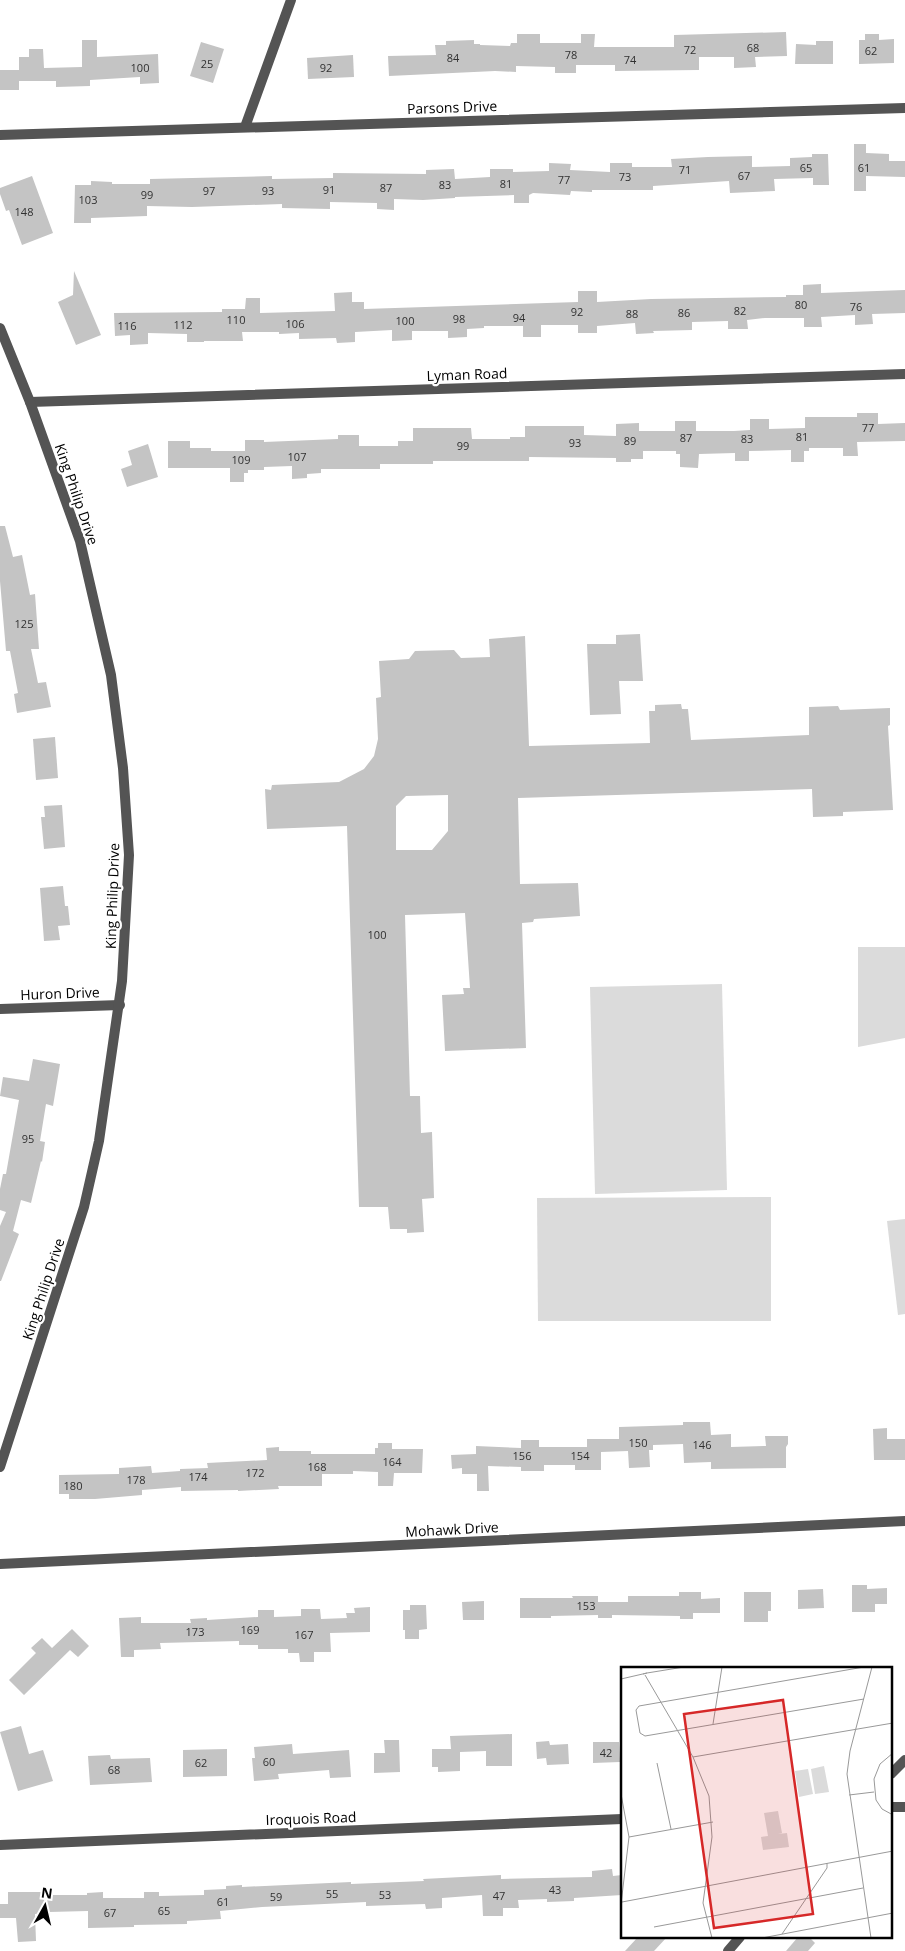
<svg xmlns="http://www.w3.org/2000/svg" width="905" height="1951" viewBox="0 0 905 1951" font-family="'Open Sans',sans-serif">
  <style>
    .green { fill: #dbdbdb }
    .building { fill: #c4c4c4; fill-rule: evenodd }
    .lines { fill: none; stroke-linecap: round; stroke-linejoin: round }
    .minor { stroke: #545454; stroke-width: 10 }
    .tertiary { stroke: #545454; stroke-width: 10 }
    .labels { text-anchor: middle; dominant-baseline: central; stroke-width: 4.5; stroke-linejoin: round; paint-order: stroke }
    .number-label { font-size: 11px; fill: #313131 }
    .street-label { font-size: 14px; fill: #000; stroke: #fff }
    .inset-road { fill: none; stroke: #999; stroke-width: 1 }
    .view { fill: #d62828; fill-opacity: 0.15; stroke: #d62828; stroke-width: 2.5 }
    .inset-edge { fill: none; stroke: #000; stroke-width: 2.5 }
  </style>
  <rect width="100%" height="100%" fill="#fff"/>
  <g class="green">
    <path d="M858,947H905V1038L858,1047Z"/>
    <path d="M722,984L727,1190L595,1194L590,987Z"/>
    <path d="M771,1197V1321H538L537,1198Z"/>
    <path d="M905,1219V1314L898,1315L887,1221Z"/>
  </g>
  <g class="building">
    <path d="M786,32L787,56L755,57L756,67L734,68V57H699V70L615,71V65H576V73H555V67L516,66V72L495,71L389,76L388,56L436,55L435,45H446V41L474,40V44H480V45L510,46L511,43H517V34H540V43H581V34H595L594,47H674V35Z"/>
    <path d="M865,34H879V40L894,39V63L859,64V40H865Z"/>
    <path d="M82,40H97V57L158,54L159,83L140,84V77L90,80V86L56,87V81H19V90H0V70H19V57H29V49H43L44,68L82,67Z"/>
    <path d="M816,41H833V64H795L796,44L816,45Z"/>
    <path d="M201,42L224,49L213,83L190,76Z"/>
    <path d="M353,55L354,77L308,79L307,58Z"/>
    <path d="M854,144H866V153L889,154V161H905V177L866,176V191H854Z"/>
    <path d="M812,154H828L829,185H813V178L774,179L775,191L730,193L729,181L653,186V190H592V192L571,191L570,195L533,193L529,195V203H514V195L455,197V198L423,200L394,199V210L377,209V203L330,202V209L282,208V204L192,207L147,206V216L91,218V223H74L75,185H91V181L112,182V184H150V179L272,176V179L333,178V173L426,174V170L454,169L455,179L490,177V169H513V172L549,171V163L571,164L570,170L610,172V163H632V167H672L671,159L708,157L752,156V167L790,166V158L812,157Z"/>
    <path d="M32,176L53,233L22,245L9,210L6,211L0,194V188Z"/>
    <path d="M74,271L101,335L76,345L58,302L73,295Z"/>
    <path d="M821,284V293L905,290V313L872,314L873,324L855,325V315L821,317L822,327H804V318H765L747,320L748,329H728V321L692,322V330L653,331L654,333L636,334L635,323L597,326V333H578V325H541V337H523V326H484V328L467,329V337L448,338V331H412V340L392,341V330L355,332V342L337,343L336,338L299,339V333L279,334V332H242L243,341H204V342H187V334L148,333V344L130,345V335L115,336L114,313L222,312V309H245L246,298H260V313L335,311L334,293L352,292V302H364V309L578,302V291H597V302L651,299L786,297V295H803V285Z"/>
    <path d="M857,413H878V424L905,423V441L857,442L858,456H843V448H809V451H804V462H791V450L749,451V461H735V453L699,454L698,468L680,467V454H676V451H643V459H631V462H616V458L529,457V461H433V464H380V469H321V473L307,474V478L292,479V466L264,467V470H248V473H244V482H230V468H168V441H190V448H211V451H245V440H264V442L338,439V435H359V446H398V441H413V428H471L472,439H510V437H525V426H584V435L616,436V424L639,423V431H675V421H696V431H734L750,430V419H769V429L805,428V417H857Z"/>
    <path d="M148,444L158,477L127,487L121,469L132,465L128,451Z"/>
    <path d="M0,526H5L13,557L22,555L30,595L35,594L39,649H31L38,683L46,682L51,707L17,713L14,694L18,693L10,651H6L0,581Z"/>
    <path d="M640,634L643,681H619L621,714L590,715L587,644H616V635Z"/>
    <path d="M525,636L529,746L650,743L649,711H655V705L681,704L682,709H688L691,740L809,735V707L838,706L840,710L890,708V725L888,726L893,810L843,812V816L813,817L812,789L518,798L520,884L578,883L580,916L534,919L533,922L522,923L526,1048L445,1051L442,995L464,994L463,988H470L465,913L405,915L410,1096H420L421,1133L432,1132L434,1198L422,1199L424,1232L407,1233V1229H390L388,1207H359L347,826L267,829L265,789L271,790L272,785L339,782L364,769L374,756L378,739L376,698L381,697L379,661L409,659L415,651L454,650L461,658L490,657L489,639ZM448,795V831L432,850H396V806L406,796Z"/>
    <path d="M55,737L58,778L36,780L33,739Z"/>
    <path d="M62,805L65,847L44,849L41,817H45L44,806Z"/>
    <path d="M63,886L65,906H68L70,925L58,926L60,940L44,941L40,888Z"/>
    <path d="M33,1059L60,1064L53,1106L46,1104L40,1141L45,1142L42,1162L41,1161L31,1203L21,1200L13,1231L19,1234L1,1281H0V1226L6,1212L0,1210V1189L3,1174H6L19,1100L0,1096L3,1077L29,1081Z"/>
    <path d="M683,1422H710L711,1435L731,1434V1447L766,1446L765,1436H788V1444L786,1447V1468L711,1469V1462L684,1463L683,1444L653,1445V1450H649L650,1467L629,1468L628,1451L601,1452V1470H575V1465H544V1471H521V1467L488,1466L489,1491H477V1474H462V1468L452,1469L451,1455L476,1454V1446L521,1448V1440H539V1447H587V1439H619V1427L683,1425Z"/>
    <path d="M887,1428V1439H905V1460H874L873,1429Z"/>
    <path d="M378,1443H392V1449H423L422,1473H394L393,1486H378V1472L353,1471V1474H322V1486H278L279,1489L238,1491V1490L181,1491V1487L142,1490V1495L95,1499H69V1494H59V1475L119,1474V1468L151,1466L152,1473L180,1471V1469L208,1468L207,1463L267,1460L266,1448L279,1447V1451H311V1454H375V1448H378Z"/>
    <path d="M852,1585H867V1589L887,1588V1604H875V1612H852Z"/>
    <path d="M823,1589L824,1608L798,1609V1590Z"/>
    <path d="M679,1592H701V1599L720,1598V1613H693V1619H680V1616L612,1615V1618H598V1615L551,1616V1618H520V1598H573L572,1596H598V1602H628V1596H679Z"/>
    <path d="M744,1592H771V1611H768V1622H744Z"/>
    <path d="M484,1601V1620H463L462,1602Z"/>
    <path d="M410,1605H426L427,1629L419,1630V1639H405V1630H403V1610H410Z"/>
    <path d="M370,1607V1632L330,1633L331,1652H314V1662H300L299,1653H288V1649H258V1645H239V1641L160,1643L161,1649L134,1650V1657H121L119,1618L141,1617V1623H191L190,1619L207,1618V1620L258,1617V1610H274V1617L301,1616V1609H320L321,1619L347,1618L346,1613H355L354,1608Z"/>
    <path d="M72,1629L89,1646L78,1657L70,1650L24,1695L9,1680L36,1653L31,1648L42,1638L52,1648Z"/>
    <path d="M21,1726L29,1754L43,1750L53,1781L18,1791L0,1732Z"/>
    <path d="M512,1734V1766H486V1751L460,1752V1771L438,1772V1767H432V1749H451L450,1736Z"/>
    <path d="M384,1740H399L400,1772L374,1773V1753H385Z"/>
    <path d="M549,1741L550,1745L568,1744L569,1764L547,1765L546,1758L537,1759L536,1742Z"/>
    <path d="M593,1742H619L620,1762L593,1763Z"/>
    <path d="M292,1744L293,1754L349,1750L351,1777L330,1778L329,1770L278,1774L279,1779L254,1781L252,1758H255L254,1747Z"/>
    <path d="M227,1749V1776L183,1777V1750Z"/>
    <path d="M110,1755L111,1759L150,1758L152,1782L90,1785L88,1756Z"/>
    <path d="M612,1869L613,1876L622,1875V1895L574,1898V1901L547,1902V1899L518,1900L519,1908H503V1916H483L482,1895L442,1898V1908L426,1909L425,1904L366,1906V1902L262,1907L220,1911L221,1919L187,1921V1924L134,1925V1927L88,1928V1911L49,1912V1913L35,1914L36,1941L18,1942L16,1918H0V1904H8V1892H49V1895H87V1893L103,1892V1898H144V1892H159V1896L204,1895V1890L226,1889V1886L242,1885V1887L351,1882V1884L424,1881L423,1879L501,1875V1879L592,1877V1871Z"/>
    <path d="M638,1937H667L654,1951H625Z"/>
    <path d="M798,1937H809L815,1943L808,1951H786Z"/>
  </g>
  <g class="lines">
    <g class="minor">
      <path d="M245,127L291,0"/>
      <path d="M0,135L905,108"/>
      <path d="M30,402L905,374"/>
      <path d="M0,1009L120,1005"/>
      <path d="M891,1774L905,1760"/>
      <path d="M891,1807H905"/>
      <path d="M0,1845L622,1819"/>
      <path d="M728,1951L740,1937"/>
    </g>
    <g class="tertiary">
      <path d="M0,328L30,402L80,541L111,675L123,768L129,855L122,981L99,1141L84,1207L0,1467"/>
      <path d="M0,1564L905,1521"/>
    </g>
  </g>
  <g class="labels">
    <g class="number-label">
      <text x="753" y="47">68</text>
      <text x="690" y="49">72</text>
      <text x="871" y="50">62</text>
      <text x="571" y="54">78</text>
      <text x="453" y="57">84</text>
      <text x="630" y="59">74</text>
      <text x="207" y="63">25</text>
      <text x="140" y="67">100</text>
      <text x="326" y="67">92</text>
      <text x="806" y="167">65</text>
      <text x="864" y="167">61</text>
      <text x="685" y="169">71</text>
      <text x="744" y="175">67</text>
      <text x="625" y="176">73</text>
      <text x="564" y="179">77</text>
      <text x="506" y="183">81</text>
      <text x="445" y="184">83</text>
      <text x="386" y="187">87</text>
      <text x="329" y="189">91</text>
      <text x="209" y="190">97</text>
      <text x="268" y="190">93</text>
      <text x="147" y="194">99</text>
      <text x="88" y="199">103</text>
      <text x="24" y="211">148</text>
      <text x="801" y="304">80</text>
      <text x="856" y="306">76</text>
      <text x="740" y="310">82</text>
      <text x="577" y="311">92</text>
      <text x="684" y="312">86</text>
      <text x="632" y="313">88</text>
      <text x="519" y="317">94</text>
      <text x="459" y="318">98</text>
      <text x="236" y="319">110</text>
      <text x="405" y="320">100</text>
      <text x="295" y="323">106</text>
      <text x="183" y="324">112</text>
      <text x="127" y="325">116</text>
      <text x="868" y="427">77</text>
      <text x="802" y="436">81</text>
      <text x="686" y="437">87</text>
      <text x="747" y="438">83</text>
      <text x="630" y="440">89</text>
      <text x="575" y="442">93</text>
      <text x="463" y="445">99</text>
      <text x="297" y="456">107</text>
      <text x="241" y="459">109</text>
      <text x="24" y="623">125</text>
      <text x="377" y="934">100</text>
      <text x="28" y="1138">95</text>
      <text x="638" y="1442">150</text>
      <text x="702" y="1444">146</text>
      <text x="522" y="1455">156</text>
      <text x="580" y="1455">154</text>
      <text x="392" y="1461">164</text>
      <text x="317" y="1466">168</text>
      <text x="255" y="1472">172</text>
      <text x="198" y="1476">174</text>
      <text x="136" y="1479">178</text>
      <text x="73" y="1485">180</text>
      <text x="586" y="1605">153</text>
      <text x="250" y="1629">169</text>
      <text x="195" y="1631">173</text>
      <text x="304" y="1634">167</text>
      <text x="606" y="1752">42</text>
      <text x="269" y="1761">60</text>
      <text x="201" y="1762">62</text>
      <text x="114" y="1769">68</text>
      <text x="555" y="1889">43</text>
      <text x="332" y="1893">55</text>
      <text x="385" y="1894">53</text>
      <text x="499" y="1895">47</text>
      <text x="276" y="1896">59</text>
      <text x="223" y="1901">61</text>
      <text x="164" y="1910">65</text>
      <text x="110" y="1912">67</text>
    </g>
    <g class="street-label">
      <text transform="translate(452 107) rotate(-2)">Parsons Drive</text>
      <text transform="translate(467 374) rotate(-2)">Lyman Road</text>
      <text transform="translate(77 494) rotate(71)">King Philip Drive</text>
      <text transform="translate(112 896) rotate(-88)">King Philip Drive</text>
      <text transform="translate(60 993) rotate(-2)">Huron Drive</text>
      <text transform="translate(43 1289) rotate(-72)">King Philip Drive</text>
      <text transform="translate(452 1529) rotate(-3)">Mohawk Drive</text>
      <text transform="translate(311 1818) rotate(-2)">Iroquois Road</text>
    </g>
  </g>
  <g transform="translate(621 1667)">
    <rect width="271" height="271" fill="#fff"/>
    <path d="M203,99L208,125L194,127L190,102ZM187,102L192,127L178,130L174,104ZM157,144L161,166L157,167L166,166L168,180L142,183L140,170L147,169L143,146Z" fill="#dbdbdb"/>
    <path class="inset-road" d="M26,6L63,0M24,8L72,90L88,129L91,170L82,236L91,271M0,12L26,6L22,7M243,32L24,69L19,66L15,43L18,39L243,0M92,57L101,0M272,86L259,97L253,112L255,133L261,142L272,148M72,90L272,56M36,96L50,162M0,127L8,170L0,237M228,128L253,125M8,170L92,155M1,235L272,184M33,260L242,221M161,267L206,201V196M141,271L272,246M250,271L226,107L229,84L251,0"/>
    <path class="view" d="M162,33L192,247L93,261L63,47Z"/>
    <rect width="271" height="271" class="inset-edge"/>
  </g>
  <g transform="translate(45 1906) rotate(8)" stroke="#ffffff" stroke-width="4" paint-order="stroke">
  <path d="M0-4L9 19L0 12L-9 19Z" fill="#000000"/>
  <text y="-8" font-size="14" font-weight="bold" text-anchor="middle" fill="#000000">N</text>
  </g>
</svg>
